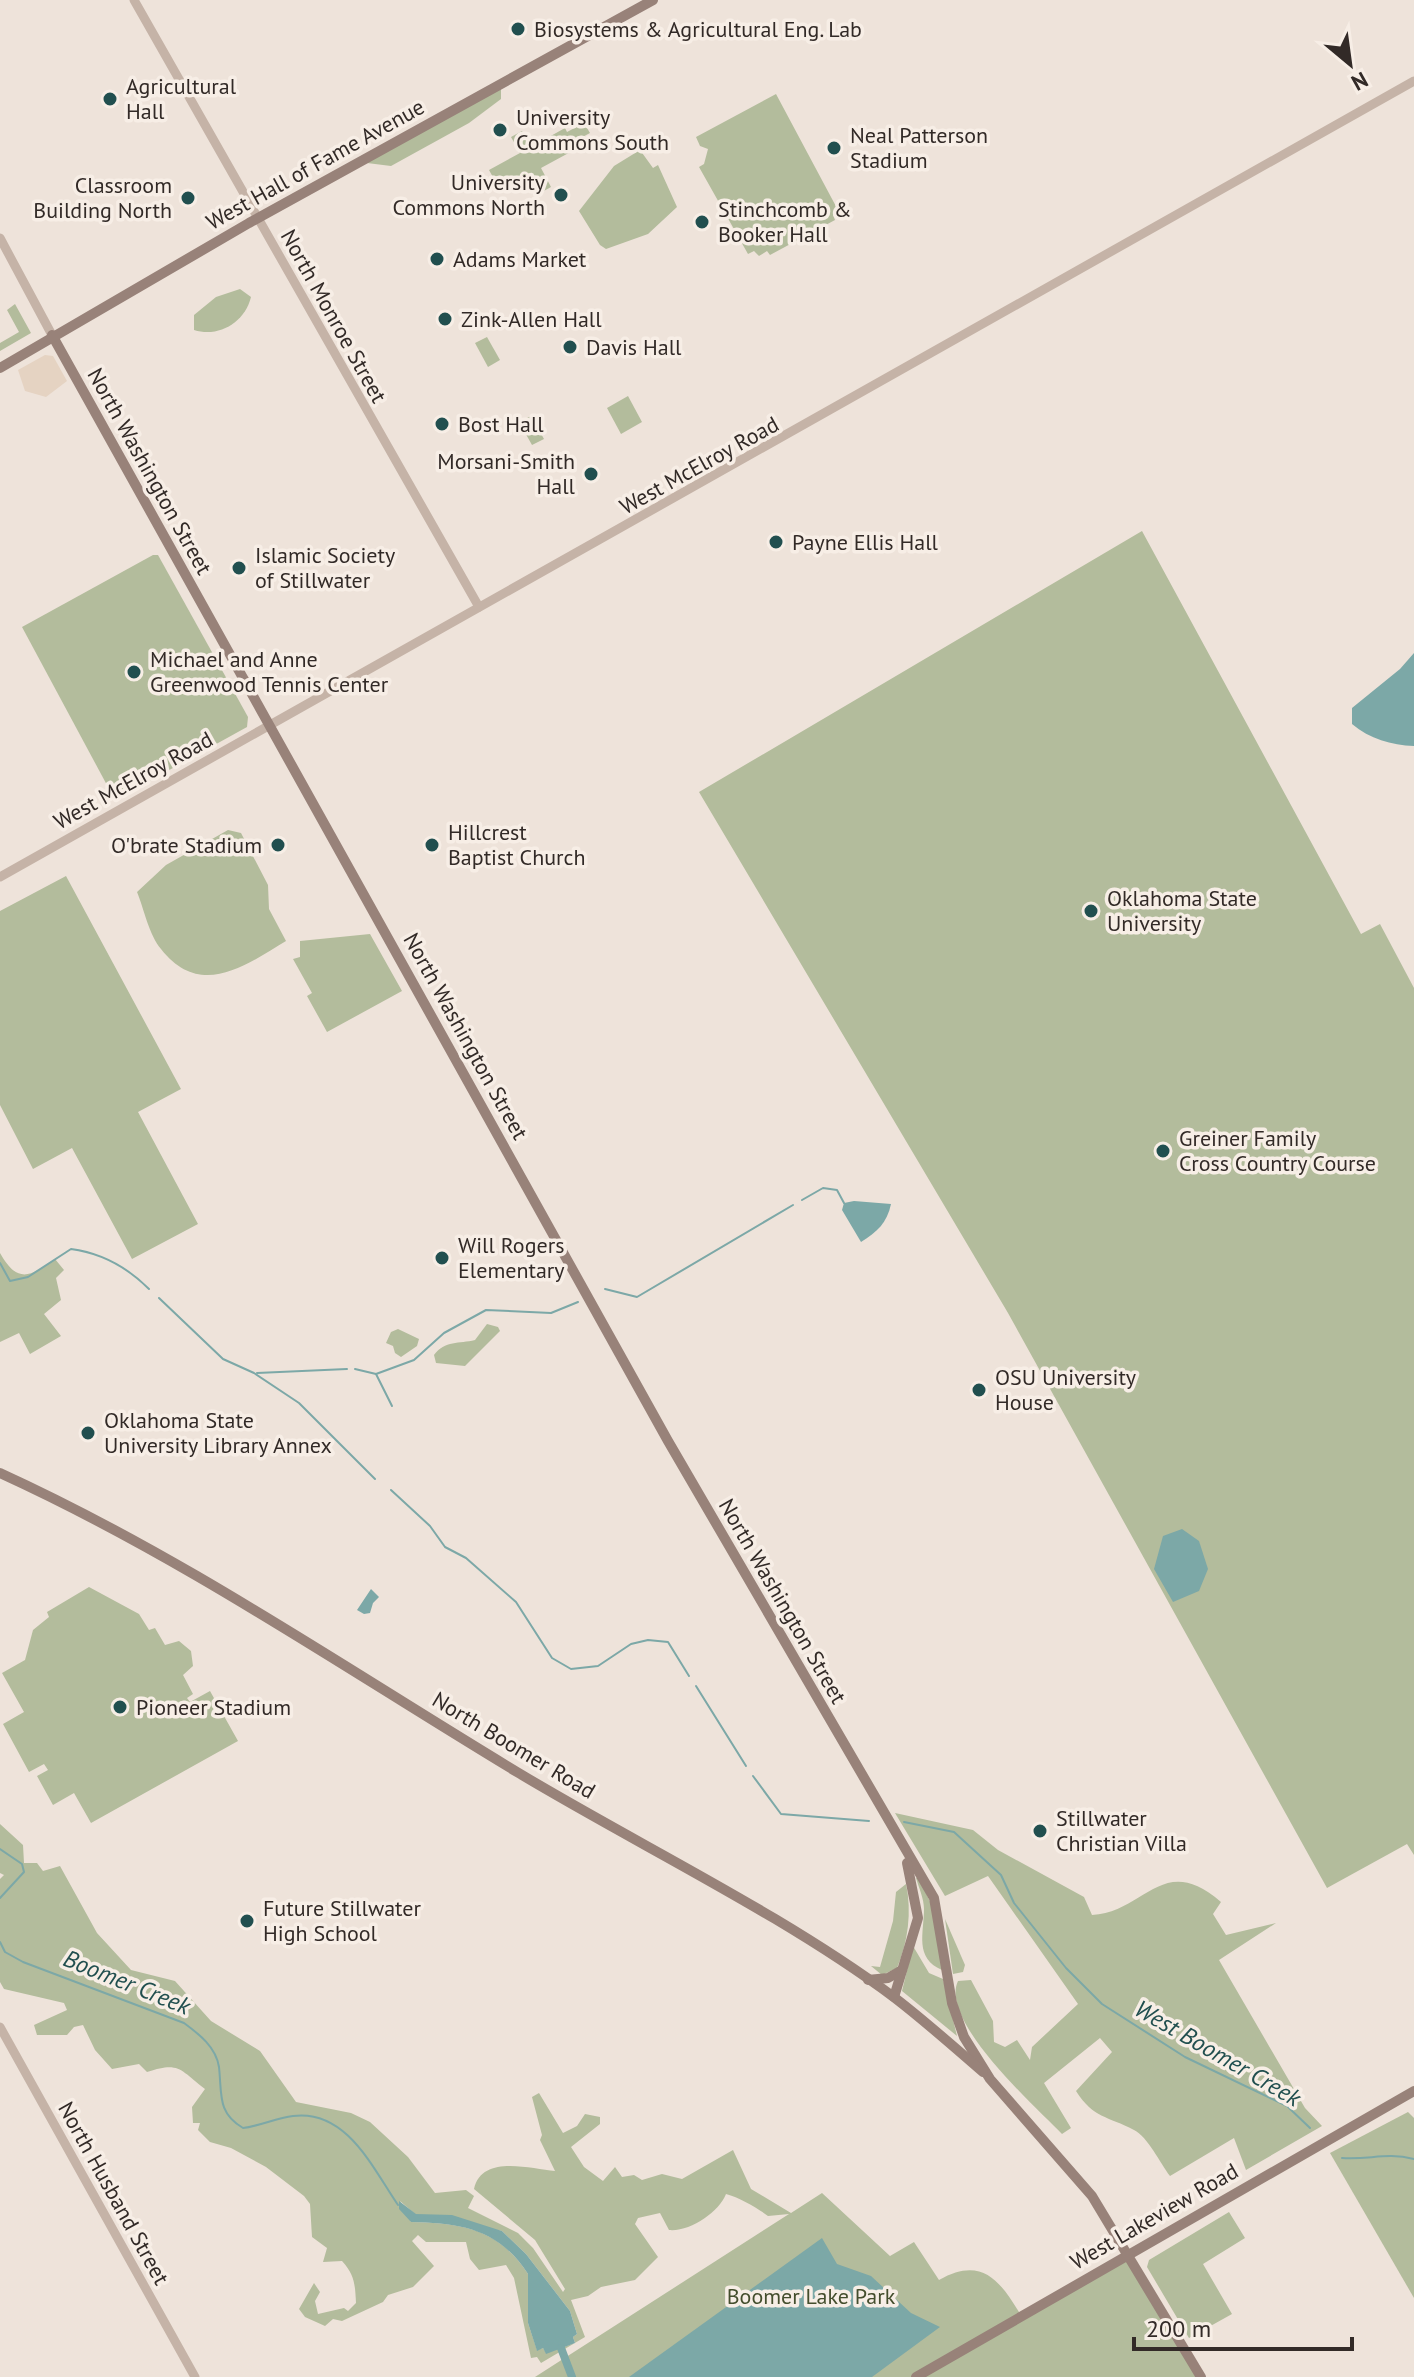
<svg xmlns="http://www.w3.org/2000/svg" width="1414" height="2377" viewBox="0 0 1414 2377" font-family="'PT Sans',sans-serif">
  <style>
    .green { fill: #b3bc9c; fill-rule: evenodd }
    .plaza { fill: #e5d3c2 }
    .water { fill: #7ca8a7 }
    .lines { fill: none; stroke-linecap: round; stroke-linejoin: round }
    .stream { stroke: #7ca8a7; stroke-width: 2 }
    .canal { stroke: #7ca8a7; stroke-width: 8 }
    .tertiary { stroke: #c5b3a7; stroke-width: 9 }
    .secondary { stroke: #988279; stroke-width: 10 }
    .poi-dot { fill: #214f4f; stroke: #f7eee6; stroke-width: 3 }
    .labels { text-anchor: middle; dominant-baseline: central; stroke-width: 7; stroke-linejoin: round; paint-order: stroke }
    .poi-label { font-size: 22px; fill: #322a27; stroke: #f7eee6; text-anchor: start }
    .street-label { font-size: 22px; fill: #322a27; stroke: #f7eee6 }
    .park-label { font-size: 22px; fill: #444e2d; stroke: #f7eee6 }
    .water-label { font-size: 24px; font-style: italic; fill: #214f4f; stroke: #f7eee6 }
  </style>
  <rect width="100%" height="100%" fill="#eee3da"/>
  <g class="green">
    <path d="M501,84V99L469,123L391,166L359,162Z"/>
    <path d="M776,94L839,212L833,215L835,220L770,255L767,251L759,256L754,251L748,254L699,167L704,164L708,149L700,146L696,137Z"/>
    <path d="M584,123L590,133L573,142L576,149L541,168L551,187L542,192L531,173L500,190L489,170L520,153L511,137L522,131L531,147L565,128L567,132Z"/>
    <path d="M640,150L653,168L658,165L677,207L648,234L606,249L600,245L579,211L614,166Z"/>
    <path d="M240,289L251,297C245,322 219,338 194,330V315L216,297Z"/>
    <path d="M15,304L31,333L0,351V343L19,332L7,310Z"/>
    <path d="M487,337L500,360L488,367L475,343Z"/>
    <path d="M628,396L642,422L621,434L607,408Z"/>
    <path d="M531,416L544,439L532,445L519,422Z"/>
    <path d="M1142,531L1361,934L1380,924L1414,988V1855L1407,1844L1327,1888L1008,1313L699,792Z"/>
    <path d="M153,555H158L248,717L247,727L115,800L22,627Z"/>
    <path d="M228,830L241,833L268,885L269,909L286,941C245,966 200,999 161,949C149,935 144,909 137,892L166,865Z"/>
    <path d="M66,876L181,1089L138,1112L198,1224L132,1259L72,1148L33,1169L0,1105V911Z"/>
    <path d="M370,934L402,991L327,1032L307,996L312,993L293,959L300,957V941Z"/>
    <path d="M0,1253C17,1283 29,1278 55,1259L64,1270L56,1278L61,1300L44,1314L61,1336L30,1354L19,1333L0,1342Z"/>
    <path d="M487,1324L498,1327L500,1331L465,1366L436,1363L434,1355C445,1340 459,1344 475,1340Z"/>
    <path d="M398,1329L419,1339L417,1346L401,1357L395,1353L393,1346L386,1343L391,1332Z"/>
    <path d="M89,1587L139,1614L149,1630L155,1628L165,1645L179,1641L191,1651L193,1666L183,1675L193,1694L187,1698L190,1702L210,1691L238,1741L91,1823L74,1793L53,1805L37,1776L48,1770L44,1764L29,1772L3,1724L24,1712L2,1673L25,1660L33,1630L49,1617L47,1612Z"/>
    <path d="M895,1813L973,1830L998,1850L1084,1897L1092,1915C1146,1912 1162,1851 1221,1902L1213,1914L1226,1935L1276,1923L1219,1960L1305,2108L1322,2126L1246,2170L1234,2138L1170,2176C1160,2163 1148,2137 1134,2130C1108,2116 1094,2119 1076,2091L1112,2052L1100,2038L1044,2083L1071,2128L1062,2134C1036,2107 939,2021 958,1981L971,1980L993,2021L994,2042L1005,2047L1017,2040L1030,2060L1032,2047L1078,2004L988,1876L945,1896Z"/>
    <path d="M0,1824L23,1845L24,1863H37L43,1871L60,1866L97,1933L131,1970L175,1981L211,2021L260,2051L296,2102L351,2113L370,2122L408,2157L435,2193L466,2190L474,2196L468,2208L518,2233L533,2248L563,2292L565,2289L535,2240L474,2189C482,2154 530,2169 555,2171L540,2140L542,2135L532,2097L539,2093L563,2133L577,2126L585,2114L600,2117V2124L571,2147L584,2167L603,2181L615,2167L622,2177L634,2175L642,2180L662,2174L682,2179L733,2150L751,2189L791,2213L822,2193L890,2256L914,2242L939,2280C983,2255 1001,2282 1022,2317L1130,2255L1199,2377H535L789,2214L768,2216C756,2207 740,2198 726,2194C719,2212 690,2232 669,2230L660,2213L638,2218L635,2224L658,2257L635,2280L601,2287L588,2296L571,2300L585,2337L541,2363L537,2357L531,2358L514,2278L506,2265L479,2270L470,2259L466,2242H426L418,2235L412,2241L434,2266L413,2287L388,2295L383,2302L342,2321L333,2319L325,2326L305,2317L299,2309L314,2283L320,2292L315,2301L318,2314L344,2308L348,2311L356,2303C355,2285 355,2275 342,2261L323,2262L327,2248L312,2237L310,2204L304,2196L266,2167L231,2148L210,2142L198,2130L200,2123H193L192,2107L205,2089C180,2070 180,2061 147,2072L139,2064L112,2069L95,2050L83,2025L74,2027L67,2035H37L34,2025L67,2010L64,2003L4,1989L0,1982V1879L4,1875L0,1873ZM400,2201L415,2214L502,2231L526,2254L570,2311L577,2334L573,2337L575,2343L546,2353L543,2348L537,2350L528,2323V2274C499,2229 462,2223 411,2222Z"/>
    <path d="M916,1878H919L933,1908L942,1970C914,1958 924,1933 924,1909C924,1899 919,1888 916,1878Z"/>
    <path d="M906,1884C912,1912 908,1942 897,1968L882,1975L871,1966L880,1967L893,1921L896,1892Z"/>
    <path d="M945,1919L965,1965L963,1972L953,1974Z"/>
    <path d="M913,1946L929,1973L943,1979L957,2036L902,1991Z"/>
    <path d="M1408,2112L1414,2118V2298L1330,2153Z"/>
    <path d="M1229,2212L1245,2238L1203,2264L1232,2314L1189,2338L1147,2267L1149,2260Z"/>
  </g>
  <path class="plaza" d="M45,355L53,356L67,381L46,397L25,391L18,370Z"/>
  <g class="water">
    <path d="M1414,653V746C1391,745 1370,739 1352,724V708L1400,669Z"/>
    <path d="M854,1201L891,1204C887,1223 877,1232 861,1242L842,1210L844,1203Z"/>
    <path d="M1182,1529L1199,1541L1208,1569L1199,1591L1173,1602L1154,1569L1163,1536Z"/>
    <path d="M371,1589L379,1597L373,1603L370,1613L364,1614L357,1610Z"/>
    <path d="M399,2201L416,2214L452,2215L502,2231L526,2254L570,2311L577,2334L573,2337L575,2343L546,2354L543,2348L537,2351L528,2323V2274C499,2229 461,2223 411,2222L399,2209Z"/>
    <path d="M822,2238L837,2264L871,2276L911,2313L940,2327L872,2377H629Z"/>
  </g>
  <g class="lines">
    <g class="stream">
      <path d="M802,1200L823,1188L837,1190L844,1203"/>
      <path d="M0,1263L10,1281L28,1277L71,1249C101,1253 128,1268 149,1289"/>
      <path d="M605,1289L637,1297L793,1205"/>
      <path d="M159,1298L223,1359L254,1373L299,1403L375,1479"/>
      <path d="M355,1369L376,1374L392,1406"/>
      <path d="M257,1373L347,1369"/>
      <path d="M376,1374L414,1360L444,1333L486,1310L551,1313L578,1302"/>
      <path d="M391,1490L430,1526L445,1547L466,1558L516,1602L552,1658L571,1669L598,1666L631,1644L648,1640L668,1642L689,1676"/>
      <path d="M696,1686L746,1766"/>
      <path d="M753,1776L781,1814L869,1821"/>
      <path d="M904,1822L954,1832L1001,1875L1014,1903L1066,1968L1102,2004L1185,2057L1287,2106L1310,2128"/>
      <path d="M0,1849L22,1864L24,1872L0,1898"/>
      <path d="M0,1942L5,1952L23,1962L184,2023C199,2034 216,2047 219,2067C222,2094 217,2113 243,2128C260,2126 276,2118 293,2116C347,2109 373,2169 398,2205"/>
      <path d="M1342,2158C1370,2160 1386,2152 1414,2159"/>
    </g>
    <path class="canal" d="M561,2348L572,2377"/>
    <g class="tertiary">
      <path d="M134,0L479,607"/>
      <path d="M0,238L52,335"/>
      <path d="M0,877L1414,81"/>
      <path d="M0,2027L195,2377"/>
    </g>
    <g class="secondary">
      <path d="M52,335L668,1441L934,1898L952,2003L964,2037L990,2079L1092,2196L1201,2377"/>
      <path d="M0,368L249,223L653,0"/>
      <path d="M0,1473C182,1556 346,1669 517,1772C640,1846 781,1913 895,1998C925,2021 954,2047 983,2072"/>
      <path d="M868,1980L888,1978L902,1970"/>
      <path d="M894,1997L918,1918L907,1863"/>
      <path d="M916,2377L1414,2091"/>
    </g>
  </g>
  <g class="poi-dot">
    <circle cx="518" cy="29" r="8"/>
    <circle cx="110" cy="99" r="8"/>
    <circle cx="500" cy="130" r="8"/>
    <circle cx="834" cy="148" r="8"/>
    <circle cx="561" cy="195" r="8"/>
    <circle cx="188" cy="198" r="8"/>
    <circle cx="702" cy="222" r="8"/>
    <circle cx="437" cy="259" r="8"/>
    <circle cx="445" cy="319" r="8"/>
    <circle cx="570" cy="347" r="8"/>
    <circle cx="442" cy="424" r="8"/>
    <circle cx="591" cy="474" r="8"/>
    <circle cx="776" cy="542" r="8"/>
    <circle cx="239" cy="568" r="8"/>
    <circle cx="134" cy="672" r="8"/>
    <circle cx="278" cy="845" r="8"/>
    <circle cx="432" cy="845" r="8"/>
    <circle cx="1091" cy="911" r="8"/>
    <circle cx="1163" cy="1151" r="8"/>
    <circle cx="442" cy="1258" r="8"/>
    <circle cx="979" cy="1390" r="8"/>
    <circle cx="88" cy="1433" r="8"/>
    <circle cx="120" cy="1707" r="8"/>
    <circle cx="1040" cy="1831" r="8"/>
    <circle cx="247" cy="1921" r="8"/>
  </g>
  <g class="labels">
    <g class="poi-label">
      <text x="534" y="29">Biosystems &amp; Agricultural Eng. Lab</text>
      <text x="126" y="86">Agricultural<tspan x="126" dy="25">Hall</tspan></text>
      <text x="516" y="117">University<tspan x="516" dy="25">Commons South</tspan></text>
      <text x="850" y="135">Neal Patterson<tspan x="850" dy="25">Stadium</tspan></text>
      <text x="545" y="182" text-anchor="end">University<tspan x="545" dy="25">Commons North</tspan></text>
      <text x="172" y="185" text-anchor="end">Classroom<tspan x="172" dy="25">Building North</tspan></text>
      <text x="718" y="209">Stinchcomb &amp;<tspan x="718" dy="25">Booker Hall</tspan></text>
      <text x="453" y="259">Adams Market</text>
      <text x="461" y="319">Zink-Allen Hall</text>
      <text x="586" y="347">Davis Hall</text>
      <text x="458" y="424">Bost Hall</text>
      <text x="575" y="461" text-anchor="end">Morsani-Smith<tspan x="575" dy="25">Hall</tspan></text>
      <text x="792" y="542">Payne Ellis Hall</text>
      <text x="255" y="555">Islamic Society<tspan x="255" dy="25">of Stillwater</tspan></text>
      <text x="150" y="659">Michael and Anne<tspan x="150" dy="25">Greenwood Tennis Center</tspan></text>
      <text x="448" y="832">Hillcrest<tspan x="448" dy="25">Baptist Church</tspan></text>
      <text x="262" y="845" text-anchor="end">O'brate Stadium</text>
      <text x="1107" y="898">Oklahoma State<tspan x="1107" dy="25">University</tspan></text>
      <text x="1179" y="1138">Greiner Family<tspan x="1179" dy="25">Cross Country Course</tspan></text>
      <text x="458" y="1245">Will Rogers<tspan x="458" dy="25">Elementary</tspan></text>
      <text x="995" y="1377">OSU University<tspan x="995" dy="25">House</tspan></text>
      <text x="104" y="1420">Oklahoma State<tspan x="104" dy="25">University Library Annex</tspan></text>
      <text x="136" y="1707">Pioneer Stadium</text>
      <text x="1056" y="1818">Stillwater<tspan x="1056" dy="25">Christian Villa</tspan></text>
      <text x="263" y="1908">Future Stillwater<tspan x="263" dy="25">High School</tspan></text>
    </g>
    <g class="street-label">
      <text transform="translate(315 164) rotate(-29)">West Hall of Fame Avenue</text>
      <text transform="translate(334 316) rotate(61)">North Monroe Street</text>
      <text transform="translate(699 465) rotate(-29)">West McElroy Road</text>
      <text transform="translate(150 471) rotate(61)">North Washington Street</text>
      <text transform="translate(133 780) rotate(-29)">West McElroy Road</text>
      <text transform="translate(466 1036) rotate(61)">North Washington Street</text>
      <text transform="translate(783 1601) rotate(60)">North Washington Street</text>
      <text transform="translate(514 1745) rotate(31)">North Boomer Road</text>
      <text transform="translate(114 2193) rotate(61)">North Husband Street</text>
      <text transform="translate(1154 2216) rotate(-30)">West Lakeview Road</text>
    </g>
    <g class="park-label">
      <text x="811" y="2296">Boomer Lake Park</text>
    </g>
    <g class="water-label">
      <text transform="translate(127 1982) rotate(22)">Boomer Creek</text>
      <text transform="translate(1218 2053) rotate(30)">West Boomer Creek</text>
    </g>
  </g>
  <g transform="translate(1350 64) rotate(151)" stroke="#f7eee6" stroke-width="6" paint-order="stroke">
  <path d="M0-6L14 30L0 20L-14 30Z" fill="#322a27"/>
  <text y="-12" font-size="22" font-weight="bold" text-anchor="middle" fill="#322a27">N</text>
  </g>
  <path d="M1134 2337v12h218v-12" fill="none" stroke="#322a27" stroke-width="4"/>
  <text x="1146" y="2337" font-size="24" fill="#322a27" stroke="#f7eee6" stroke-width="6" paint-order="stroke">200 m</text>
</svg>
